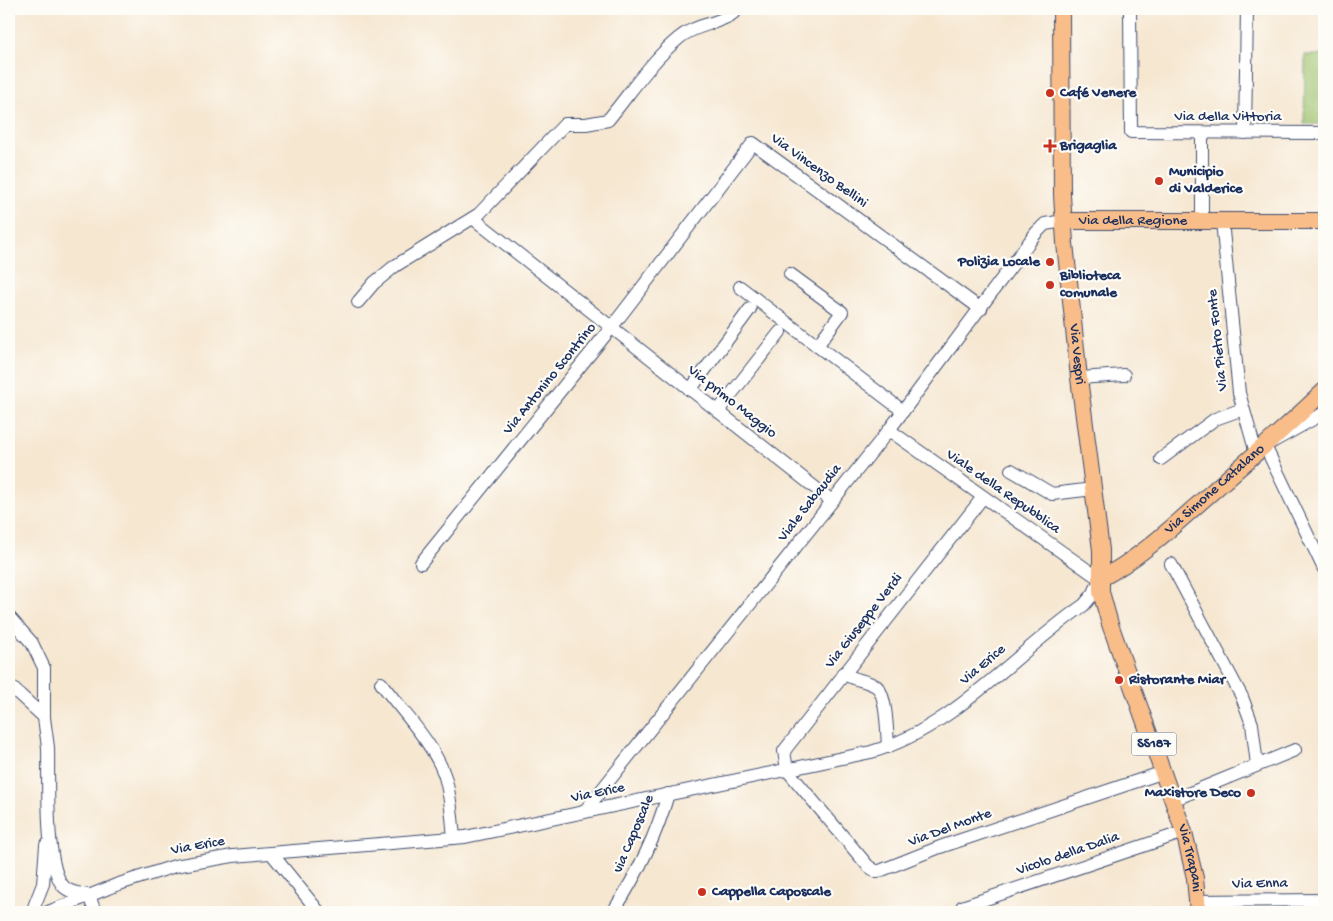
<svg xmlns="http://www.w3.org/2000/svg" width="1333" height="921" viewBox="0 0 1333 921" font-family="'Gochi Hand',sans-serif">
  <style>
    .garden { fill: #9bc06a; stroke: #5b7864 }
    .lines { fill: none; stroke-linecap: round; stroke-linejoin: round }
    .minor-casing { stroke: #3c4b6f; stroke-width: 14 }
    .major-casing { stroke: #3c4b6f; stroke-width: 18 }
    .minor { stroke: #fff; stroke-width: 12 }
    .major { stroke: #f8bd89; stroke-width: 16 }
    .poi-dot { fill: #c8321e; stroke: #fdfcf7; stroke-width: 2 }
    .labels { text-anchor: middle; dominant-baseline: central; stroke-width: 4.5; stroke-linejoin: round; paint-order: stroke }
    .shield { fill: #fdfcf7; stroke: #5f6c8c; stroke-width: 1 }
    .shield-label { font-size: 14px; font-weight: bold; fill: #1b2f5e }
    .poi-label { font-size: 15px; font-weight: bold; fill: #1b2f5e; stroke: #fdfcf7; text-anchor: start }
    .street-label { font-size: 15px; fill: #1b2f5e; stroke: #fdfcf7 }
  </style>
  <rect width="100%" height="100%" fill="#fdfcf7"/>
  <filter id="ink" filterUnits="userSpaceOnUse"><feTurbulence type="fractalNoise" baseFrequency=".02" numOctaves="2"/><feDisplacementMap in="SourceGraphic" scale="10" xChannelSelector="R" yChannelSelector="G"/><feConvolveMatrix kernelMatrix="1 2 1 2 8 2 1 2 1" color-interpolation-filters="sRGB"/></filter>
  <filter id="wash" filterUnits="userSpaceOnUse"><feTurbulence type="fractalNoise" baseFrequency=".0096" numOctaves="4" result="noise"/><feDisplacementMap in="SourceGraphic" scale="20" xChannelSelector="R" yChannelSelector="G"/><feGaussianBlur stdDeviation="1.12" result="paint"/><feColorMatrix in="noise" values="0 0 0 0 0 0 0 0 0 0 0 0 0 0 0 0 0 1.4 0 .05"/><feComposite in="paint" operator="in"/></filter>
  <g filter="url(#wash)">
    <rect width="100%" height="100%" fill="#f6e7d1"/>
    <path class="garden" d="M1305,55H1324V124H1304Z"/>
  </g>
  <g filter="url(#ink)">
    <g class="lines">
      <defs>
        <g id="minor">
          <path d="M1130,9L1131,132L1324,133"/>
          <path d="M1245,133L1247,9"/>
          <path d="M474,219L832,501"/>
          <path d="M1202,221V133"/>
          <path d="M1222,221L1239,393L1256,453"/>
          <path d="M790,274L842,312L817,346"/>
          <path d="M740,287L903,411"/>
          <path d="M358,302L374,283L395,266L479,214L565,124H586L608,120C631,92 651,61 679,38C696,23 722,25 738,9"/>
          <path d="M1079,378L1124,375"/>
          <path d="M690,390L750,309"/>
          <path d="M718,411L780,332"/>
          <path d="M1324,413L1265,446L1324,569"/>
          <path d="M1161,459L1215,419L1243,409"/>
          <path d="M1011,470L1052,494L1093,489"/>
          <path d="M421,563L611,328L753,143L981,309"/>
          <path d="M1171,564L1242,697L1252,724L1257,765"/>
          <path d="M9,617L32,643L44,668V717"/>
          <path d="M843,673C853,680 866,680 876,686C887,694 887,733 888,747"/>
          <path d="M381,683C401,710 435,745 445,777C451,797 452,817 454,838"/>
          <path d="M9,685L44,717C45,727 47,738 48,748C49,777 44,867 64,887C71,893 81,894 89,895"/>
          <path d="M787,770L868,866L877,872L940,847L1164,772"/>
          <path d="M787,770L784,751L983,497"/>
          <path d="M1173,800L1295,750"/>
          <path d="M584,812L889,430L1036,233L1045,224L1064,221"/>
          <path d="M272,854L319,912"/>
          <path d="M89,895L95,912"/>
          <path d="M1197,901L1324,900"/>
          <path d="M962,907L1184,832"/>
          <path d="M32,912L43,884L46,845"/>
          <path d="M48,912L116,885L175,866L233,856L465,837L871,752C955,728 1014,653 1084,605L1094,593L1100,579L889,430"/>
          <path d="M613,912C637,875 656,837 668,794"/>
        </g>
        <g id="major">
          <path id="s1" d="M1061,9L1062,195L1065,243L1079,378L1101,550V592L1110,624L1184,832L1195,878L1198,912"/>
          <path id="s2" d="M1064,221H1324"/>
          <path id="s3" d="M1100,579C1142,557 1175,524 1211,493C1249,459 1288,426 1324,391"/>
        </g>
      </defs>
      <use href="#minor" class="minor-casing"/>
      <use href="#major" class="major-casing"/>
      <use href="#minor" class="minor"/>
      <use href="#major" class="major"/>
    </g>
  </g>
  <g class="poi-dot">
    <circle cx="1050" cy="93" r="5"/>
    <path d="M1047.5 138.5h5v5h5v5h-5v5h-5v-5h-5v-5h5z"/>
    <circle cx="1159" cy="181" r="5"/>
    <circle cx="1050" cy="262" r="5"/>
    <circle cx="1050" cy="285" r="5"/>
    <circle cx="1119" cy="680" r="5"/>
    <circle cx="1251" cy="793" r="5"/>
    <circle cx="702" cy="892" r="5"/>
  </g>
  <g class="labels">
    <rect class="shield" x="1131.5" y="732.5" width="45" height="23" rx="4"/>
    <g class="shield-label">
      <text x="1154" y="744">SS187</text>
    </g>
    <g class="poi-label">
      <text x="1060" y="93">Café Venere</text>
      <text x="1060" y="146">Brigaglia</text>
      <text x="1169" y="172">Municipio<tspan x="1169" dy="17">di Valderice</tspan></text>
      <text x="1040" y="262" text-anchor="end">Polizia Locale</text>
      <text x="1060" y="276">Biblioteca<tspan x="1060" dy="17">comunale</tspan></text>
      <text x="1129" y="680">Ristorante Miar</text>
      <text x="1241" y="793" text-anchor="end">Maxistore Deco</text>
      <text x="712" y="892">Cappella Caposcale</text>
    </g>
    <g class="street-label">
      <text x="1228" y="117">Via della Vittoria</text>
      <text transform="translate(819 171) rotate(36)">Via Vincenzo Bellini</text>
      <text stroke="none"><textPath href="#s2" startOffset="69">Via della Regione</textPath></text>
      <text transform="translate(1218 340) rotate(-96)">Via Pietro Fonte</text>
      <text stroke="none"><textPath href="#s1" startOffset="346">Via Vespri</textPath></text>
      <text transform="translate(550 379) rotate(-51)">Via Antonino Scontrino</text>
      <text transform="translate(732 402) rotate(38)">Via primo Maggio</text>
      <text stroke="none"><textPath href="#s3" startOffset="146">Via Simone Catalano</textPath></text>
      <text transform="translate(1003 492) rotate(35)">Viale della Repubblica</text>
      <text transform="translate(810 503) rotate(-52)">Viale Sabaudia</text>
      <text transform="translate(864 621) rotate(-52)">Via Giuseppe Verdi</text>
      <text transform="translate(983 665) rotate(-40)">Via Erice</text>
      <text transform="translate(598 793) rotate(-12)">Via Erice</text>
      <text transform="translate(950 828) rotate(-20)">Via Del Monte</text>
      <text transform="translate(634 834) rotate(-67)">via Caposcale</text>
      <text transform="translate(198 846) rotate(-10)">Via Erice</text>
      <text transform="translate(1068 854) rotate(-19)">Vicolo della Dalia</text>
      <text stroke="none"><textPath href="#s1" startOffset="866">Via Trapani</textPath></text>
      <text transform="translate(1260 884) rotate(-1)">Via Enna</text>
    </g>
  </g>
  <rect width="1333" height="921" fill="none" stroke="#fdfcf7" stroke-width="30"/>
</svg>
